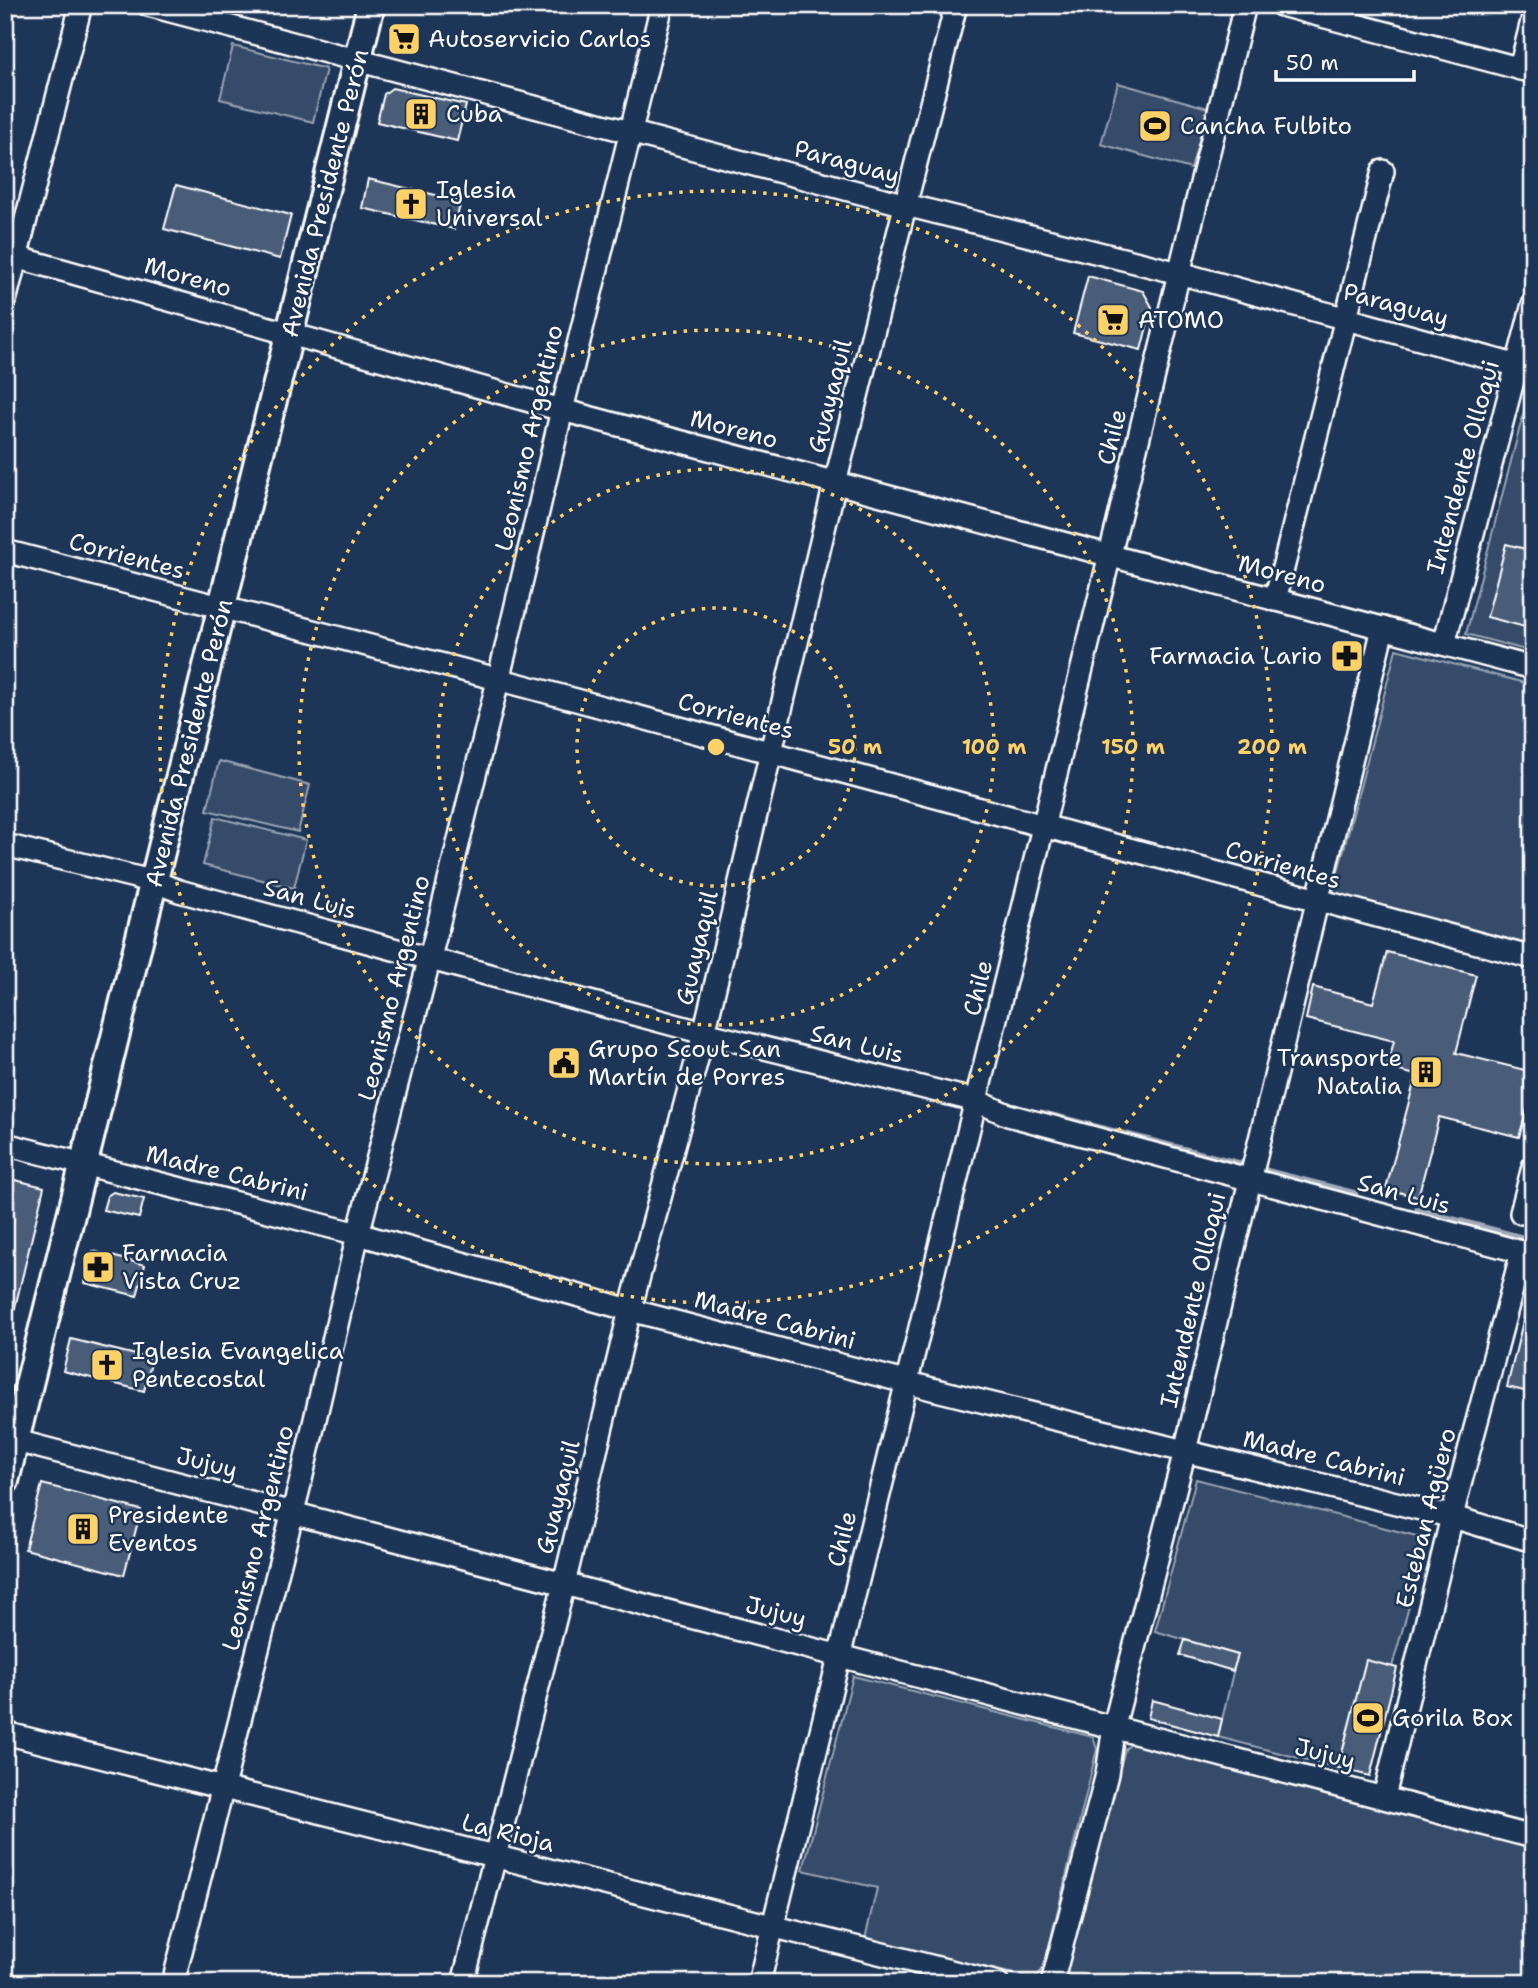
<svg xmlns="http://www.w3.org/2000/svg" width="1538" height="1988" viewBox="0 0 1538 1988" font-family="'Shantell Sans',sans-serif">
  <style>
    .green { fill: #364b69; stroke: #9aa5b4; stroke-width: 2 }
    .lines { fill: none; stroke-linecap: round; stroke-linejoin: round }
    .stream { stroke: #a0aab8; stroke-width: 5 }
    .building { fill: #4a5d79; stroke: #fff; stroke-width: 2 }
    .minor-casing { stroke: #fff; stroke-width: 26 }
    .major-casing { stroke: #fff; stroke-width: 32 }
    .minor { stroke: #1d3557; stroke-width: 21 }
    .major { stroke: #1d3557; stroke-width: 26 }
    .ring { fill: none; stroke: #ffd166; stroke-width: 3.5; stroke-dasharray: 3.5 7 }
    .labels { text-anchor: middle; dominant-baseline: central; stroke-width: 5; stroke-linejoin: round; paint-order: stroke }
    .poi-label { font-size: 24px; fill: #fff; stroke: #1d3557; text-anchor: start }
    .street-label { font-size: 24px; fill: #fff; stroke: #1d3557 }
    .centre { fill: #ffd166; stroke: #1d3557; stroke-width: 3.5 }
    .ring-label { font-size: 21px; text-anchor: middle; font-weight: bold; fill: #ffd166; stroke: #1d3557; stroke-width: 5; stroke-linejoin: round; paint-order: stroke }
  </style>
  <rect width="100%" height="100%" fill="#1d3557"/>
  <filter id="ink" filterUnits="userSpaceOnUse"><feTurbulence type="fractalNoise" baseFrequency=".0143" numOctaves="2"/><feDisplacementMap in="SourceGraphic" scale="14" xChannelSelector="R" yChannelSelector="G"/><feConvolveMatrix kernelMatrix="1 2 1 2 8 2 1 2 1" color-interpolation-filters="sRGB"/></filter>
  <g filter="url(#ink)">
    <g class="green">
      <path d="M233,46L326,69L313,122L220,99Z"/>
      <path d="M1118,83L1208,108L1191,169L1101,144Z"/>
      <path d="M1530,388H1533V652L1466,634Z"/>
      <path d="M1396,649L1533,685V947L1332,895Z"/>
      <path d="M219,761L310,785L298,832L207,810Z"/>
      <path d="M215,817L306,840L294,888L203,865Z"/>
      <path d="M1196,1479L1428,1539L1392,1667L1366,1661L1338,1768L1218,1737L1237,1655L1155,1631Z"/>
      <path d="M853,1676L1093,1737L1097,1749L1044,1967L1035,1979L865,1939L877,1888L803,1870Z"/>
      <path d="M1144,1742L1533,1847V1983H1064L1125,1749L1130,1745Z"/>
    </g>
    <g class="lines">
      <g class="stream">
        <path d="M1041,1112L1248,1165"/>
        <path d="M1258,1168L1356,1193"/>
        <path d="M1417,1209L1533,1240"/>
      </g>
    </g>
    <g class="building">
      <path d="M392,88L466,105L457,141L377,122L384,94Z"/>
      <path d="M368,179L461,201L454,229L362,208Z"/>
      <path d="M176,185L291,215L280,259L164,229Z"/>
      <path d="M1088,276L1143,291L1152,307L1141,350L1073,333Z"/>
      <path d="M1506,544L1533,551V629L1487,617Z"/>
      <path d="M1387,952L1476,975L1456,1053L1533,1072V1088L1519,1137L1439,1117L1418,1197L1386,1189L1416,1075L1387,1068L1394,1041L1306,1019L1313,987L1373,1003Z"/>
      <path d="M11,1179L44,1187L11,1324L5,1323V1203Z"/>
      <path d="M113,1192L144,1199L139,1218L103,1210L107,1196Z"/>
      <path d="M93,1251L145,1265L137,1296L85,1283Z"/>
      <path d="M1527,1305L1533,1306V1393L1507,1387Z"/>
      <path d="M71,1339L152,1359L144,1391L63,1371Z"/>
      <path d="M42,1484L141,1510L124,1575L25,1549Z"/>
      <path d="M1185,1640L1238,1655L1233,1671L1180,1655Z"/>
      <path d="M1366,1660L1397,1668L1370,1776L1338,1768Z"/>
      <path d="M1152,1700L1222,1719L1218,1737L1148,1718Z"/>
    </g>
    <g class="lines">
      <defs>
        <g id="minor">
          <path d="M148,5L906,205L1179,273L1533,370"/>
          <path d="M1281,5L1533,72"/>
          <path d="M1520,69L1533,17"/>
          <path d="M5,254L562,410L1533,668"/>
          <path d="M5,301L81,5"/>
          <path d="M5,551L528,687L1533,958"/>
          <path d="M1275,600L1383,171"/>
          <path d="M1444,644L1533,304"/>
          <path d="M5,845L155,882L179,891L704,1033L977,1101L1008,1115L1533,1255"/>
          <path d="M5,1144L358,1234L630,1310L932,1389L1453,1517L1533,1541"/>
          <path d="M1521,1213L1533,1167"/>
          <path d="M5,1438L1533,1837"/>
          <path d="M5,1733L998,1983"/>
          <path d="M1384,1797L1458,1492L1522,1252"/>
          <path d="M173,1983L300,1484L358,1234L436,934L505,652L562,410L662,5"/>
          <path d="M463,1983L564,1584L630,1310L704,1033L835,483L956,5"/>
          <path d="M759,1983L1245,5"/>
          <path d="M1052,1983L1107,1774L1114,1726L1185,1451L1383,628"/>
        </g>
        <path id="major" d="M5,1481L371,5"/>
      </defs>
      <use href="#minor" class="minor-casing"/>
      <use href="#major" class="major-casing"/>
      <use href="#minor" class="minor"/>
      <use href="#major" class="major"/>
    </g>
  </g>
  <g class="ring">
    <circle cx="716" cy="747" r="139"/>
    <circle cx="716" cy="747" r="278"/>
    <circle cx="716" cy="747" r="417"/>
    <circle cx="716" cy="747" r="556"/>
  </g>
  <defs>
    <symbol id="supermarket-square" viewBox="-11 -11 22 22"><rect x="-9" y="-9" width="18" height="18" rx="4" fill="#ffd166" stroke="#1d3557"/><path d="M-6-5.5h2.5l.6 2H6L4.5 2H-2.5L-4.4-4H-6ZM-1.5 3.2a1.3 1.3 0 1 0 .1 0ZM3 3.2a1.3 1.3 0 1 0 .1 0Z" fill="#111"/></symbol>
    <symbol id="building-square" viewBox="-11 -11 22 22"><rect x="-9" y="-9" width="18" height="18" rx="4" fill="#ffd166" stroke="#1d3557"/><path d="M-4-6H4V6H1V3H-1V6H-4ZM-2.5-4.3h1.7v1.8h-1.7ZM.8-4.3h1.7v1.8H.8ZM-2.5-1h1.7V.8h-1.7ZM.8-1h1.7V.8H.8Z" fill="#111"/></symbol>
    <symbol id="stadium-square" viewBox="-11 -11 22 22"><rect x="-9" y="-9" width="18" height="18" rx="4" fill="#ffd166" stroke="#1d3557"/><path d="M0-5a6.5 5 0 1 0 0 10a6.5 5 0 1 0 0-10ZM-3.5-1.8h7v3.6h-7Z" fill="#111"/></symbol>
    <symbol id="church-square" viewBox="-11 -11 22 22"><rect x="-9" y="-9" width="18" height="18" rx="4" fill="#ffd166" stroke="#1d3557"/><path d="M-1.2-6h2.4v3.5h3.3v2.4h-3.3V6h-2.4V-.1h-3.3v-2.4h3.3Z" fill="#111"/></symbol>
    <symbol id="pharmacy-square" viewBox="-11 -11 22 22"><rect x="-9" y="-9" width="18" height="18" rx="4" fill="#ffd166" stroke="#1d3557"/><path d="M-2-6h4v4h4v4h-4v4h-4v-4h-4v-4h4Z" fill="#111"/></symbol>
    <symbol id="civic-square" viewBox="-11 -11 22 22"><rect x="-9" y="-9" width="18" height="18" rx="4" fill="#ffd166" stroke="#1d3557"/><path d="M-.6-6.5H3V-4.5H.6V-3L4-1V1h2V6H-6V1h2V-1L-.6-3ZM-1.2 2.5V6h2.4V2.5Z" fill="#111"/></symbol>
  </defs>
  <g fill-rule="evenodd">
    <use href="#supermarket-square" x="385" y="20" width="38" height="38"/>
    <use href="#building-square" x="402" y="95" width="38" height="38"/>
    <use href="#stadium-square" x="1136" y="107" width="38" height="38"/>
    <use href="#church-square" x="392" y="185" width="38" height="38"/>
    <use href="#supermarket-square" x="1094" y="301" width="38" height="38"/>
    <use href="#pharmacy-square" x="1328" y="637" width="38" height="38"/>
    <use href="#civic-square" x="545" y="1044" width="38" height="38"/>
    <use href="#building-square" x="1407" y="1053" width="38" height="38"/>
    <use href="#pharmacy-square" x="79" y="1248" width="38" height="38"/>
    <use href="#church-square" x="88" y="1346" width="38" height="38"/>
    <use href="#building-square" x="64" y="1510" width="38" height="38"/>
    <use href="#stadium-square" x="1349" y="1699" width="38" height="38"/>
  </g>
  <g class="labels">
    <g class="poi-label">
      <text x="428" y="39">Autoservicio Carlos</text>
      <text x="446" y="114">Cuba</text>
      <text x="1180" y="126">Cancha Fulbito</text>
      <text x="436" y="190">Iglesia<tspan x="436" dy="28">Universal</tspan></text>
      <text x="1138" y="320">ATOMO</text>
      <text x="1322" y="656" text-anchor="end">Farmacia Lario</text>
      <text x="588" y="1049">Grupo Scout San<tspan x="588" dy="28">Martín de Porres</tspan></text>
      <text x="1402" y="1058" text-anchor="end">Transporte<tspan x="1402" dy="28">Natalia</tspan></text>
      <text x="122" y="1253">Farmacia<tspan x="122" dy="28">Vista Cruz</tspan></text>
      <text x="132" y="1351">Iglesia Evangelica<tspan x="132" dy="28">Pentecostal</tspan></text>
      <text x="108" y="1515">Presidente<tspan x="108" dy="28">Eventos</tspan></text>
      <text x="1392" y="1718">Gorila Box</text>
    </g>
    <g class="street-label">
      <text transform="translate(847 162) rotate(15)">Paraguay</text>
      <text transform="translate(325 193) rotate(-76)">Avenida Presidente Perón</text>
      <text transform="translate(188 277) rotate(16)">Moreno</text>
      <text transform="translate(1396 305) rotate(15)">Paraguay</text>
      <text transform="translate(830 396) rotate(-76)">Guayaquil</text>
      <text transform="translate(734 429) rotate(15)">Moreno</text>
      <text transform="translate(1112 437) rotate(-76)">Chile</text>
      <text transform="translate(529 438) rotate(-77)">Leonismo Argentino</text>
      <text transform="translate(1463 467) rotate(-75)">Intendente Olloqui</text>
      <text transform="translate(127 556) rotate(15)">Corrientes</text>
      <text transform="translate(1282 574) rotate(15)">Moreno</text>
      <text transform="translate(736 716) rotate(15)">Corrientes</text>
      <text transform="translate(189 743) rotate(-76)">Avenida Presidente Perón</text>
      <text transform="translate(1283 865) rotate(16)">Corrientes</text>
      <text transform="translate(310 899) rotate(15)">San Luis</text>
      <text transform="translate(697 948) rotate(-77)">Guayaquil</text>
      <text transform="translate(394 988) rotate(-76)">Leonismo Argentino</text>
      <text transform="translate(978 988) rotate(-76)">Chile</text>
      <text transform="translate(857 1044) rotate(14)">San Luis</text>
      <text transform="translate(227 1173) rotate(14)">Madre Cabrini</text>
      <text transform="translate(1404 1194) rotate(15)">San Luis</text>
      <text transform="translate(1193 1300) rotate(-77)">Intendente Olloqui</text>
      <text transform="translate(775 1320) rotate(15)">Madre Cabrini</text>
      <text transform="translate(1324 1458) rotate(14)">Madre Cabrini</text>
      <text transform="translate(207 1463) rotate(15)">Jujuy</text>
      <text transform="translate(558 1497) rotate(-76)">Guayaquil</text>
      <text transform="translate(1426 1518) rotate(-76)">Esteban Agüero</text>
      <text transform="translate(258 1538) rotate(-76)">Leonismo Argentino</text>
      <text transform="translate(842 1539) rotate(-76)">Chile</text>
      <text transform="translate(776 1612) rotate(15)">Jujuy</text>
      <text transform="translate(1325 1754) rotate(15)">Jujuy</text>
      <text transform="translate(508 1833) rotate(14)">La Rioja</text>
    </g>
  </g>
  <circle cx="716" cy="747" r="10" class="centre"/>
  <g class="ring-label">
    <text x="855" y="754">50 m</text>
    <text x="994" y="754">100 m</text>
    <text x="1133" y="754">150 m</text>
    <text x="1272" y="754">200 m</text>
  </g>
  <rect width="1538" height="1988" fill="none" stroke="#1d3557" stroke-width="28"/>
  <rect x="14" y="14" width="1510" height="1960" fill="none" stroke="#fff" stroke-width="2.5" filter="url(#ink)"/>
  <path d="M1276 70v10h138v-10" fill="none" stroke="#ffffff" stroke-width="3.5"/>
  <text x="1286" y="70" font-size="21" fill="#ffffff" stroke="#1d3557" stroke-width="5" paint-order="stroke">50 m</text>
</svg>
